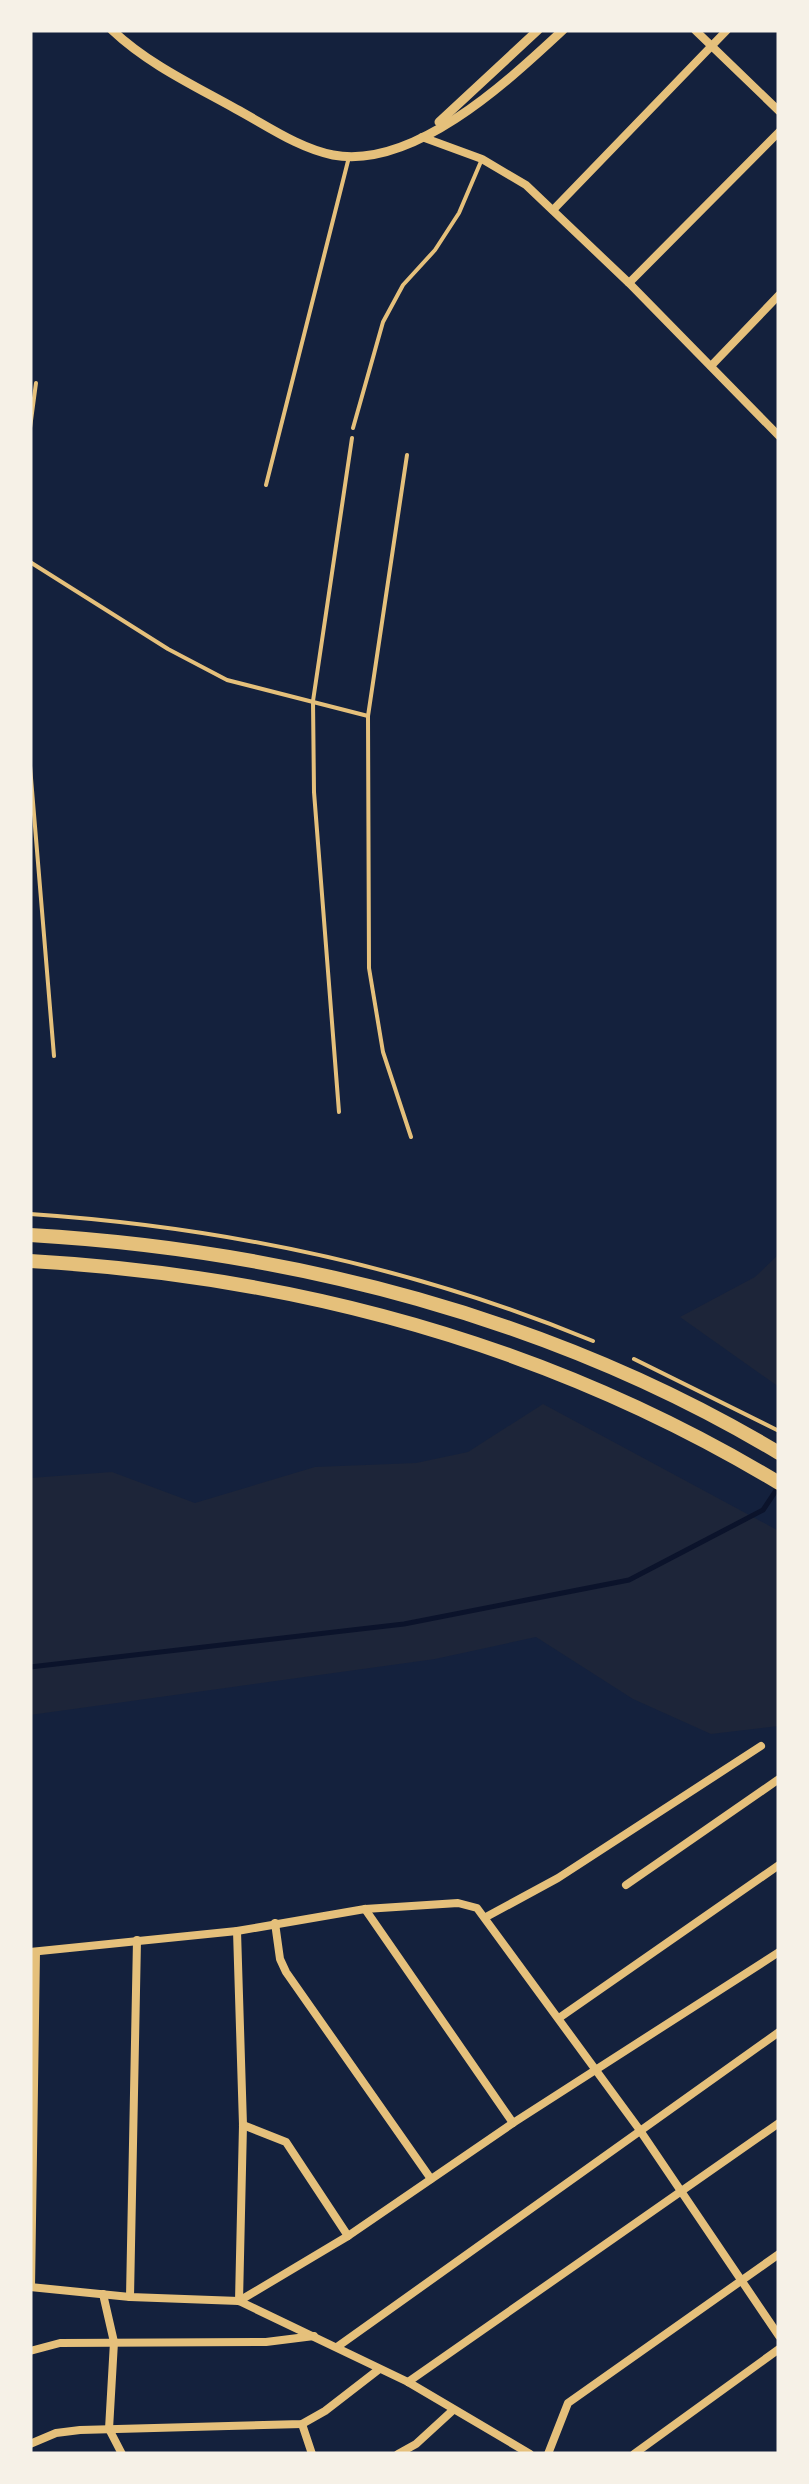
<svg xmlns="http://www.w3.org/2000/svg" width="809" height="2484" viewBox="0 0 809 2484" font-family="Lato,sans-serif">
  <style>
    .green { fill: #1d2539 }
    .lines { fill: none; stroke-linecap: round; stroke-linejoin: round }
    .stream { stroke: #0b132b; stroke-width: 5 }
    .path { stroke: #e5c07b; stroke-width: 4 }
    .service { stroke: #e5c07b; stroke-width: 4 }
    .minor { stroke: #e5c07b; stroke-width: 8 }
    .tertiary { stroke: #e5c07b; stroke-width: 9 }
    .motorway { stroke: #e5c07b; stroke-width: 14 }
  </style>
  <rect width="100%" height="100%" fill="#14213d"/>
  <g class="green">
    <path d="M779,1254V1387L680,1317L755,1277Z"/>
    <path d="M543,1404L779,1531V1726L711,1734L633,1699L536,1637L435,1659L30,1715V1478L112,1472L195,1503L315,1467L416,1463L468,1452Z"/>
  </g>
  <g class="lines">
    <path class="stream" d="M30,1667L404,1624L629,1580L763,1510L779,1486"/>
    <g class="path">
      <path d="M30,428L36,383"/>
      <path d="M407,455L368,716L369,968L383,1052L411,1137"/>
      <path d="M30,562L168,649L227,680L368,716"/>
      <path d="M30,766L54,1056"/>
      <path d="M339,1112L314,792L313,701L352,438"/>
      <path d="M30,1214C223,1227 414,1267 593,1341"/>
      <path d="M634,1359L779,1431"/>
    </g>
    <g class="service">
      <path d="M353,428L383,322L403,285L435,250L459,213L482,159"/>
      <path d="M266,485L349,157"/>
    </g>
    <g class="minor">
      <path d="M695,30L779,111"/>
      <path d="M422,137L482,159L526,185L629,283L779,436"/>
      <path d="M553,210L727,30"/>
      <path d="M629,283L779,132"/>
      <path d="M711,366L779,295"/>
      <path d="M626,1885L779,1779"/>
      <path d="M365,1909L513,2123"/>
      <path d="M486,1917L558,1878L761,1746"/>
      <path d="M275,1923L280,1959L286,1972L431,2179"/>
      <path d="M237,1931L243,2125L239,2301"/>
      <path d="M30,1952L237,1931L365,1909L458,1903L477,1908L639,2129L779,2336"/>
      <path d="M559,2018L779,1865"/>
      <path d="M243,2125L286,2142L348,2236"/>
      <path d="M30,2287L130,2297L239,2301L408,2382L530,2454"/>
      <path d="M31,2287L36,1952"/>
      <path d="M103,2294L114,2342L109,2429L122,2454"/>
      <path d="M130,2297L137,1940"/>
      <path d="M239,2301L348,2236L513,2123L779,1952"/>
      <path d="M337,2347L779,2032"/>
      <path d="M30,2351L60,2343L266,2342L314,2336"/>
      <path d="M408,2382L779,2123"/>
      <path d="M302,2424L312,2454"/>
      <path d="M30,2444L56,2433L80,2430L302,2424L325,2411L378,2370"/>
      <path d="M398,2454L416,2444L452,2411"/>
      <path d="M548,2454L568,2403L779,2254"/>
      <path d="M634,2454L779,2349"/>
    </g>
    <g class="tertiary">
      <path d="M112,30C148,64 193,85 236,109C266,125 298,148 333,155C414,170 508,81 563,30"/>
      <path d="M439,122L538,30"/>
    </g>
    <g class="motorway">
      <path d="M30,1235C290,1250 554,1318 779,1453"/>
      <path d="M30,1261C295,1276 550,1345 779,1483"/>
    </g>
  </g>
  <rect width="809" height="2484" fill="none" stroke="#f6f1e7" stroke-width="65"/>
</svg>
